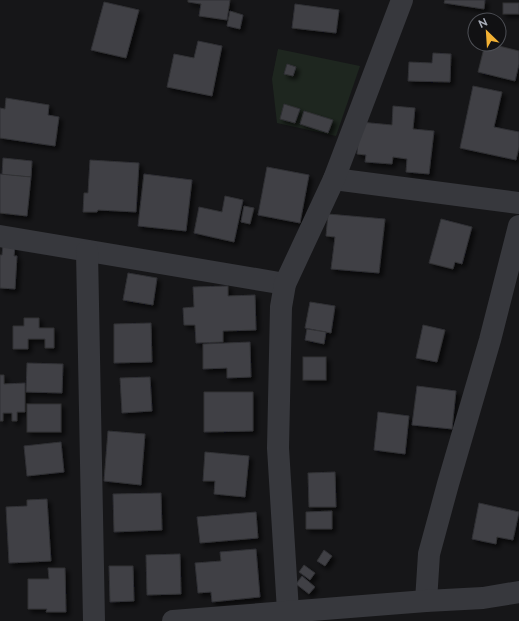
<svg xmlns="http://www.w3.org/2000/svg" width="519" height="621" viewBox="0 0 519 621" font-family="Raleway,sans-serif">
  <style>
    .green { fill: #1e261f }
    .building { fill: #404145; stroke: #303034; filter: url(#shadow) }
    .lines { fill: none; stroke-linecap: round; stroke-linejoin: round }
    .street { stroke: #37383d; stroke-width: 22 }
  </style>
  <defs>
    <filter id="shadow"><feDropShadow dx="3.5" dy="3.5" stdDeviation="2" flood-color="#0009"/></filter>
  </defs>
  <rect width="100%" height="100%" fill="#161618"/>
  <path class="green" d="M278,49L360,66L336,136L277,123L272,79Z"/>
  <g class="building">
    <path d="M188,0H230L227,20L199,16L201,4L188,2Z"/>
    <path d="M445,0H485L484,9L444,3Z"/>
    <path d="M104,2L139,10L126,58L91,50Z"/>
    <rect x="503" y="3" width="16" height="11"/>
    <path d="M295,4L339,10L336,33L292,28Z"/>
    <path d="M230,11L243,15L240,29L227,26Z"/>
    <path d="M198,41L222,46L212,96L167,87L174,54L194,58Z"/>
    <path d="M485,44H491L519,51V64L515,81L478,72Z"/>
    <path d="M433,53L451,54L450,82L408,81L409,62L432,63Z"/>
    <path d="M287,64L296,67L293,76L284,74Z"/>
    <path d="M473,86L502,92L494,127L519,132V147L516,160L460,148Z"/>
    <path d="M6,98L49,105L48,115L59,117L55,146L0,138V108L5,109Z"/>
    <path d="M284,104L300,109L295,123L280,119Z"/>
    <path d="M393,106L415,108L413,129L434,131L429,174L406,172L407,159L393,157L392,164L365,162L366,155L357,154L360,122L392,125Z"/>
    <path d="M304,111L333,120L328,133L300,124Z"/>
    <path d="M3,158L32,161L31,177L2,175Z"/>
    <path d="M90,160L139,163L136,212L98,210L97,212H83L84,193H88Z"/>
    <path d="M267,167L309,175L300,223L258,215Z"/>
    <path d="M0,174L31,177L27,216L0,213Z"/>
    <path d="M144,174L192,180L186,231L138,226Z"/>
    <path d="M225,196L243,200L234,242L194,233L199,207L222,212Z"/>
    <path d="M244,206L254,208L250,224L241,222Z"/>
    <path d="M328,214L385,219L379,273L331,269L335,237L326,236Z"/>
    <path d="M441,219L472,227L462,264L455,262L453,269L429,263Z"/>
    <path d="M3,245L15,246L14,256H17L15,289L0,288V255H2Z"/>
    <path d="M128,273L157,278L153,305L123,300Z"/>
    <path d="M228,286V296L255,295L256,330L223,331V342L196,343L195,325H184L183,308L194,307L193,287Z"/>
    <path d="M310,302L335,306L331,333L305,328Z"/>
    <path d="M24,318H39V328H54V348H45V339H28V349H13V326H24Z"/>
    <path d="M151,323L152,362L114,363V324Z"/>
    <path d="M423,325L445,330L437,362L416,358Z"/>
    <path d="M307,329L326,332L324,344L305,340Z"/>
    <path d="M250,342L251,377L227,378V368L203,369V344Z"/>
    <rect x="303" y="357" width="23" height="23"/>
    <path d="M27,363L63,364L62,393L26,392Z"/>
    <path d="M0,375H4V384L25,383V412H17V421H12V413H3V421H0Z"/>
    <path d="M150,377L152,411L122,413L120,378Z"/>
    <path d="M417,386L456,391L452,429L412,425Z"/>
    <path d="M204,392H253V431L204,432Z"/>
    <rect x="27" y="404" width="34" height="28"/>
    <path d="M378,412L409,416L405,454L374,450Z"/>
    <path d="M108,431L145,434L141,485L104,481Z"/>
    <path d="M61,442L64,472L27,476L24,446Z"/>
    <path d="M205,452L249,456L245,497L214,494L215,481H203Z"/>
    <path d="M335,472L336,507H309L308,473Z"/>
    <path d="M161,493L162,530L114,532L113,494Z"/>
    <path d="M47,499L51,561L9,563L6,507L27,506V500Z"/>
    <path d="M479,503L519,512L513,540L497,537L496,544L472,539Z"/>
    <path d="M332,511V529H306V512Z"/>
    <path d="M256,512L258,538L200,543L197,517Z"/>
    <path d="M256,549L260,597L212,602L211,592L198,593L195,563L221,561L220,552Z"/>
    <path d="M324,550L332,556L325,566L317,561Z"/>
    <path d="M180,554L181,594L147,595L146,555Z"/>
    <path d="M304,565L315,573L310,580L299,572Z"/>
    <path d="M109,566H133L134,601L110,602Z"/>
    <path d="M48,568H65L66,612H46L47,609H28V579H49Z"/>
    <path d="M302,576L315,587L309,594L296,584Z"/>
  </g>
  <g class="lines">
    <g class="street">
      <path d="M334,179L519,203"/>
      <path d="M0,236L285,284"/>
      <path d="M87,251L94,621"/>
      <path d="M426,601L429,554L448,484L490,340L519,226"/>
      <path d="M288,611L278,448L281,307L285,284L334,179L402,0"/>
      <path d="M173,621L426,601L483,598L519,592"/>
    </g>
  </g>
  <g transform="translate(487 32) rotate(335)"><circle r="19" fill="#111113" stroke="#4d4f55"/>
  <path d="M0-3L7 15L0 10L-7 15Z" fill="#f2b134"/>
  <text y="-6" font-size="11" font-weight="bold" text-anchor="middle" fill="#a8adb8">N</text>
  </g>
</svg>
